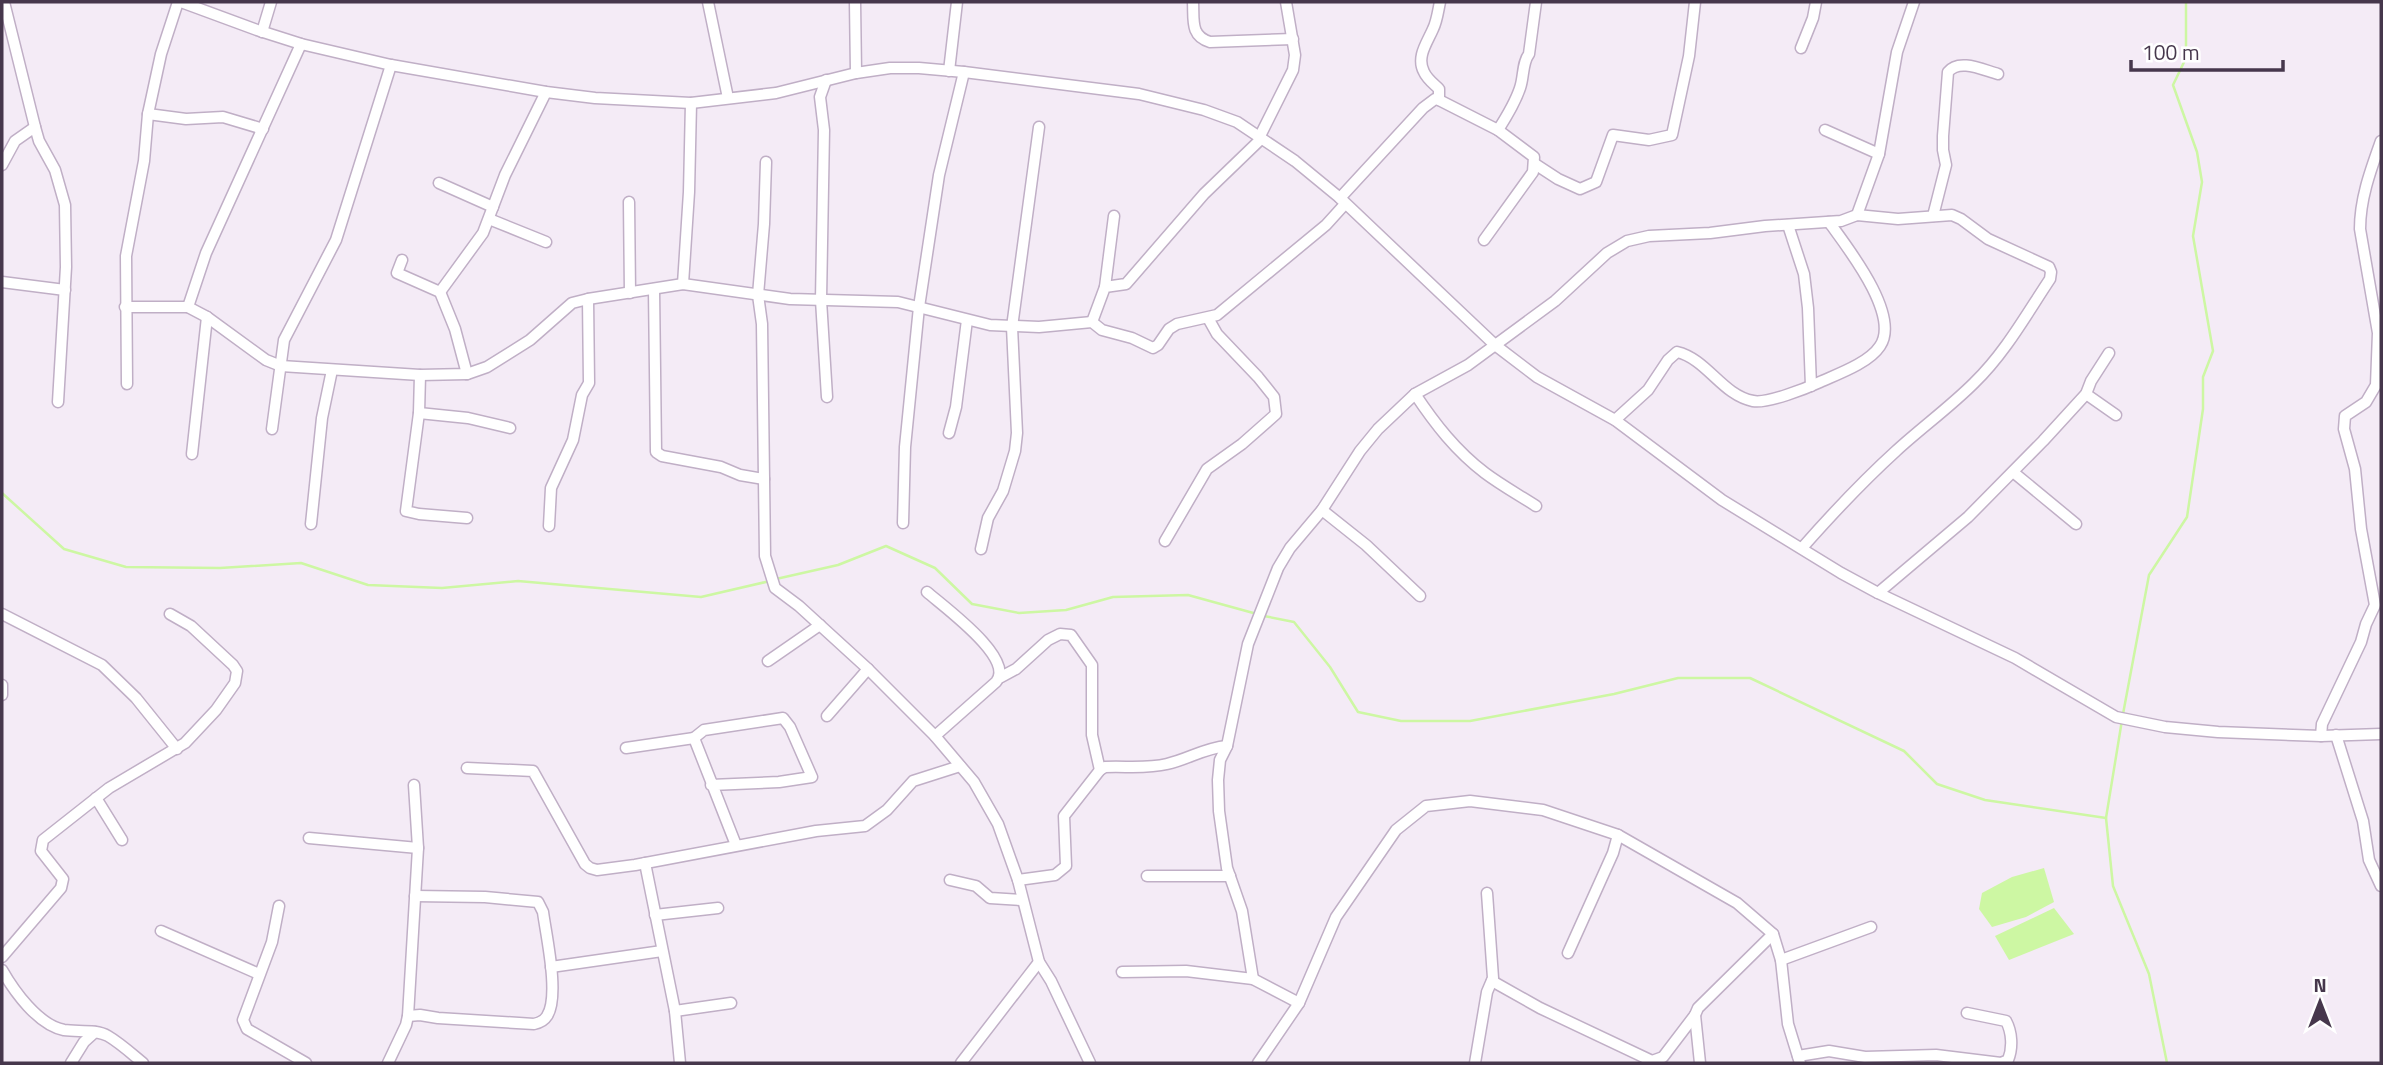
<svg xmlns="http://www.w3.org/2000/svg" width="2383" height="1065" viewBox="0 0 2383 1065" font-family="'Titillium Web',sans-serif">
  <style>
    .water { fill: #cdf7a3 }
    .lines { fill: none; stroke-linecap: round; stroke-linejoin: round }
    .stream { stroke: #cdf7a3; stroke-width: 2.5 }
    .minor-casing { stroke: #c0afc6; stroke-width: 13 }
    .minor { stroke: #fff; stroke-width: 10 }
  </style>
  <rect width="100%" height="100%" fill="#f4ebf6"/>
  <g class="water">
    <path d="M2044,868L2054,902L2026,917L1992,927L1979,909L1982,893L2012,877Z"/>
    <path d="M2054,908L2074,934L2009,960L1995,936Z"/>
  </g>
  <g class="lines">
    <g class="stream">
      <path d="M2,493L64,549L126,567L220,568L301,563L368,585L442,588L518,581L701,597L770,581"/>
      <path d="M776,579L838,565L886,546L935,568L972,604L1019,613L1066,610L1113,597L1188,595L1257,614"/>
      <path d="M1264,616L1294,622L1330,667L1358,712L1401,721H1470L1614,694L1678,678H1750L1904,751L1937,784L1985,800L2106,818"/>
      <path d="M2123,714L2149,575L2187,517L2203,409V377L2213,351L2193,236L2202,182L2197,152L2173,85L2186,58V2"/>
      <path d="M2122,720L2106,818L2113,886L2149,974L2167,1063"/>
    </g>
    <defs>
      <g id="minor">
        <path d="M4,2L35,127L39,141L55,170L65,205L66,267L58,402"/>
        <path d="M181,2L257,30L301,44L391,65L546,92L595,98L691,103L776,93L856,73L890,68H919L964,72L1139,94L1204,110L1237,122L1295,161L1340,198L1495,345L1537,377L1615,420L1722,500L1841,573L1878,593L2015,658L2116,717L2165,727L2218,732L2321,736L2381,734"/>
        <path d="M708,2L728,98"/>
        <path d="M855,2L856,73"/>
        <path d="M1193,2C1194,20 1190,36 1210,42L1293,39"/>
        <path d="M262,32L271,2"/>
        <path d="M1801,48L1813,18L1816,2"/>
        <path d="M949,71L957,2"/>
        <path d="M826,80L820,97L824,130L821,300L827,397"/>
        <path d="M1439,100V89C1434,84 1427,79 1424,72C1416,57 1427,43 1433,29C1437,21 1438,11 1440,2"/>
        <path d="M148,114L186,119L223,117L263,129"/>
        <path d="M1498,130C1507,116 1515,103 1520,88C1524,77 1522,63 1529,54L1536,2"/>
        <path d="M1825,130L1879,154"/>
        <path d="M1259,138L1293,70L1295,55L1286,2"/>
        <path d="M766,162L764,224L758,295L762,324L765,556L775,588L799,606L868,669L935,736L974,782L998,824L1018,880L1039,962L1051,981L1090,1063"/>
        <path d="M1535,164L1558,179L1580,189L1596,182L1613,135L1649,140L1672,135L1689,56L1695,2"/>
        <path d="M2,165L15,141L35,127"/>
        <path d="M439,183L493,207"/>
        <path d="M1340,198L1423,108L1435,99L1439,100L1498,130L1534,157L1533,172L1484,240"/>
        <path d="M629,202L630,293"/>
        <path d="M1857,215L1879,154L1897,52L1914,2"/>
        <path d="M1933,216L1946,165L1943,150V136L1948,72C1959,58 1983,70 1998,74"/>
        <path d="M489,219L546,242"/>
        <path d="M1788,225L1804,274L1808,308L1811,386"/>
        <path d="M402,260L397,273L440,292L455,329L467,374"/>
        <path d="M2,282L65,290"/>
        <path d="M683,284L689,192L691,103"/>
        <path d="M1105,287L1114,216"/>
        <path d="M654,289L656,452L662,456L721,467L740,475L764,479"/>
        <path d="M440,292L483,233L505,175L546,92"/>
        <path d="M125,307H188L207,317L266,360L281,366L420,375L467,374L487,367L530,340L572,303L588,299L683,284L790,299L898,302L990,325L1039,327L1092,322L1102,330L1132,338L1153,348L1158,345L1169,329L1177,324L1217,315L1326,225L1345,204"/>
        <path d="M188,307L206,253L301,44"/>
        <path d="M1092,322L1105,287L1126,284L1204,194L1261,139"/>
        <path d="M420,375L419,413L406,511L419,514L467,518"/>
        <path d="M127,384L126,256L144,161L148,114L161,54L178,2"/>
        <path d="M1415,394C1435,424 1456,451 1485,473C1501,485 1519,495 1536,506"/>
        <path d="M2086,394L2116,415"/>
        <path d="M419,413L468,418L510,428"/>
        <path d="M1615,420L1648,390L1668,360L1677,352C1707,359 1722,395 1753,401C1767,404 1807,388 1820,382C1838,374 1869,363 1880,346C1901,315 1847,247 1829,222"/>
        <path d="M272,429L284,340L336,240L391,65"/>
        <path d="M949,433L956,407L967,320"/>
        <path d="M192,454L207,317"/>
        <path d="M2013,472L2076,524"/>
        <path d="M1322,510L1366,545L1420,596"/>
        <path d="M903,523L905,447L919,307L939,175L964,72"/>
        <path d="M311,524L322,418L332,370"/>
        <path d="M549,526L551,488L573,440L582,395L589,383L588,299"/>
        <path d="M1165,541L1207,469L1242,444L1276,414L1274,397L1258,377L1217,334L1208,318"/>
        <path d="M981,549L988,518L1003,491L1015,451L1017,433L1012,327L1039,127"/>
        <path d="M927,592C944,607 1016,659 996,682L935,736"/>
        <path d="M1878,593L1968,517L2043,441L2086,394L2091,381L2109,353"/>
        <path d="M2,614L102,665L136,698L177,749"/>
        <path d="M768,661L820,625"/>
        <path d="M1001,677L1016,669L1048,640L1060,634L1071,635L1092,665V735L1100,770"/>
        <path d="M2,685V695"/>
        <path d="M827,716L868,669"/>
        <path d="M2336,735L2363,821L2369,860L2381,886"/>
        <path d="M2321,736L2322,724L2361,642L2366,624L2375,605L2361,529L2355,469L2344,429L2345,416L2366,402L2376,385L2378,333L2360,229C2360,198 2371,169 2381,141"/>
        <path d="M626,748L694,738"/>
        <path d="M467,768L533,771L585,864L590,868L597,870L635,865L816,831L865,826L887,810L913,781L960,766"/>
        <path d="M711,785L779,782L812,777L790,727L783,718L704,730L694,738L736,845"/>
        <path d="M96,798L122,840"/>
        <path d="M309,838L418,848"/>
        <path d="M645,863L675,1011L680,1063"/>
        <path d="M1147,876H1230"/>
        <path d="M950,880L976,886L990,898L1022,900"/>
        <path d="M1018,880L1055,875L1066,866L1064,816L1100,770L1105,767C1126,766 1147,769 1167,764C1189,759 1204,748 1227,746"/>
        <path d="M279,906L272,942L243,1020L247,1029L306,1063"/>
        <path d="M655,915L718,908"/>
        <path d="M161,931L259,974"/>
        <path d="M1568,953L1613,853L1618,835"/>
        <path d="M2,957L61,888L63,879L41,851L43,840L109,788L185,743L216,710L235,683L237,671L233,665L191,626L170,614"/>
        <path d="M1781,960L1871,927"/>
        <path d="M551,967L662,951"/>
        <path d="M2,970C14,991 38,1025 64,1030C78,1032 96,1029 108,1036C120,1043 132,1054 143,1063"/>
        <path d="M1122,972L1186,971L1253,979L1299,1003"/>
        <path d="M1253,979L1242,911L1227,868L1219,811L1218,780L1220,760L1227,746L1248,644L1278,568L1290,548L1322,510L1360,451L1378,429L1415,394L1468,365L1555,301L1607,253L1627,241L1649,236L1710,233L1765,226L1841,221L1857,215L1898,219L1952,215L1961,219L1988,239L2049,267L2051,272L2050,279C2026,315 2005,353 1974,383C1950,407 1921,428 1896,451C1863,481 1832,514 1802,548"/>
        <path d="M1492,981L1540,1008L1652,1061L1663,1057L1695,1015"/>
        <path d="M675,1011L731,1003"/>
        <path d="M408,1016L420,1015L438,1018L534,1024C539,1023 544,1021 547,1016C560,996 546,935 543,912L538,902L485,897L415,896"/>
        <path d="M1798,1056L1829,1051L1865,1057L1936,1055L2001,1063L2008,1060C2013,1048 2012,1032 2006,1021L1967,1013"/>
        <path d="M71,1063L84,1042L95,1032"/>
        <path d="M388,1063L406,1025L408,1016L418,848L414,785"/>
        <path d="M961,1063L1039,962"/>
        <path d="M1258,1063L1299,1003L1336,917L1396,830L1426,806L1470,801L1543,810L1618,835L1737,903L1773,934L1781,960L1788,1024L1800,1063"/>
        <path d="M1475,1063L1487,992L1493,978L1487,893"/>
        <path d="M1700,1063L1695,1015L1698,1008L1773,934"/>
      </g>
    </defs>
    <use href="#minor" class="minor-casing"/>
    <use href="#minor" class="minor"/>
  </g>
  <rect width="2383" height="1065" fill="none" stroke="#46374c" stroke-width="7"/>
  <g transform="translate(2320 1002)" stroke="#ffffff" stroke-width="5" paint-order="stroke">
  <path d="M0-5L12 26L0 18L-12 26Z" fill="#46374c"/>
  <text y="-10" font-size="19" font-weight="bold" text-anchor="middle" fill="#46374c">N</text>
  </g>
  <path d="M2131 60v10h152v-10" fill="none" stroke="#46374c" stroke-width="3.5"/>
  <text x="2142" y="60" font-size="21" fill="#46374c" stroke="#ffffff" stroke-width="5" paint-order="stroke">100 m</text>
</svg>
